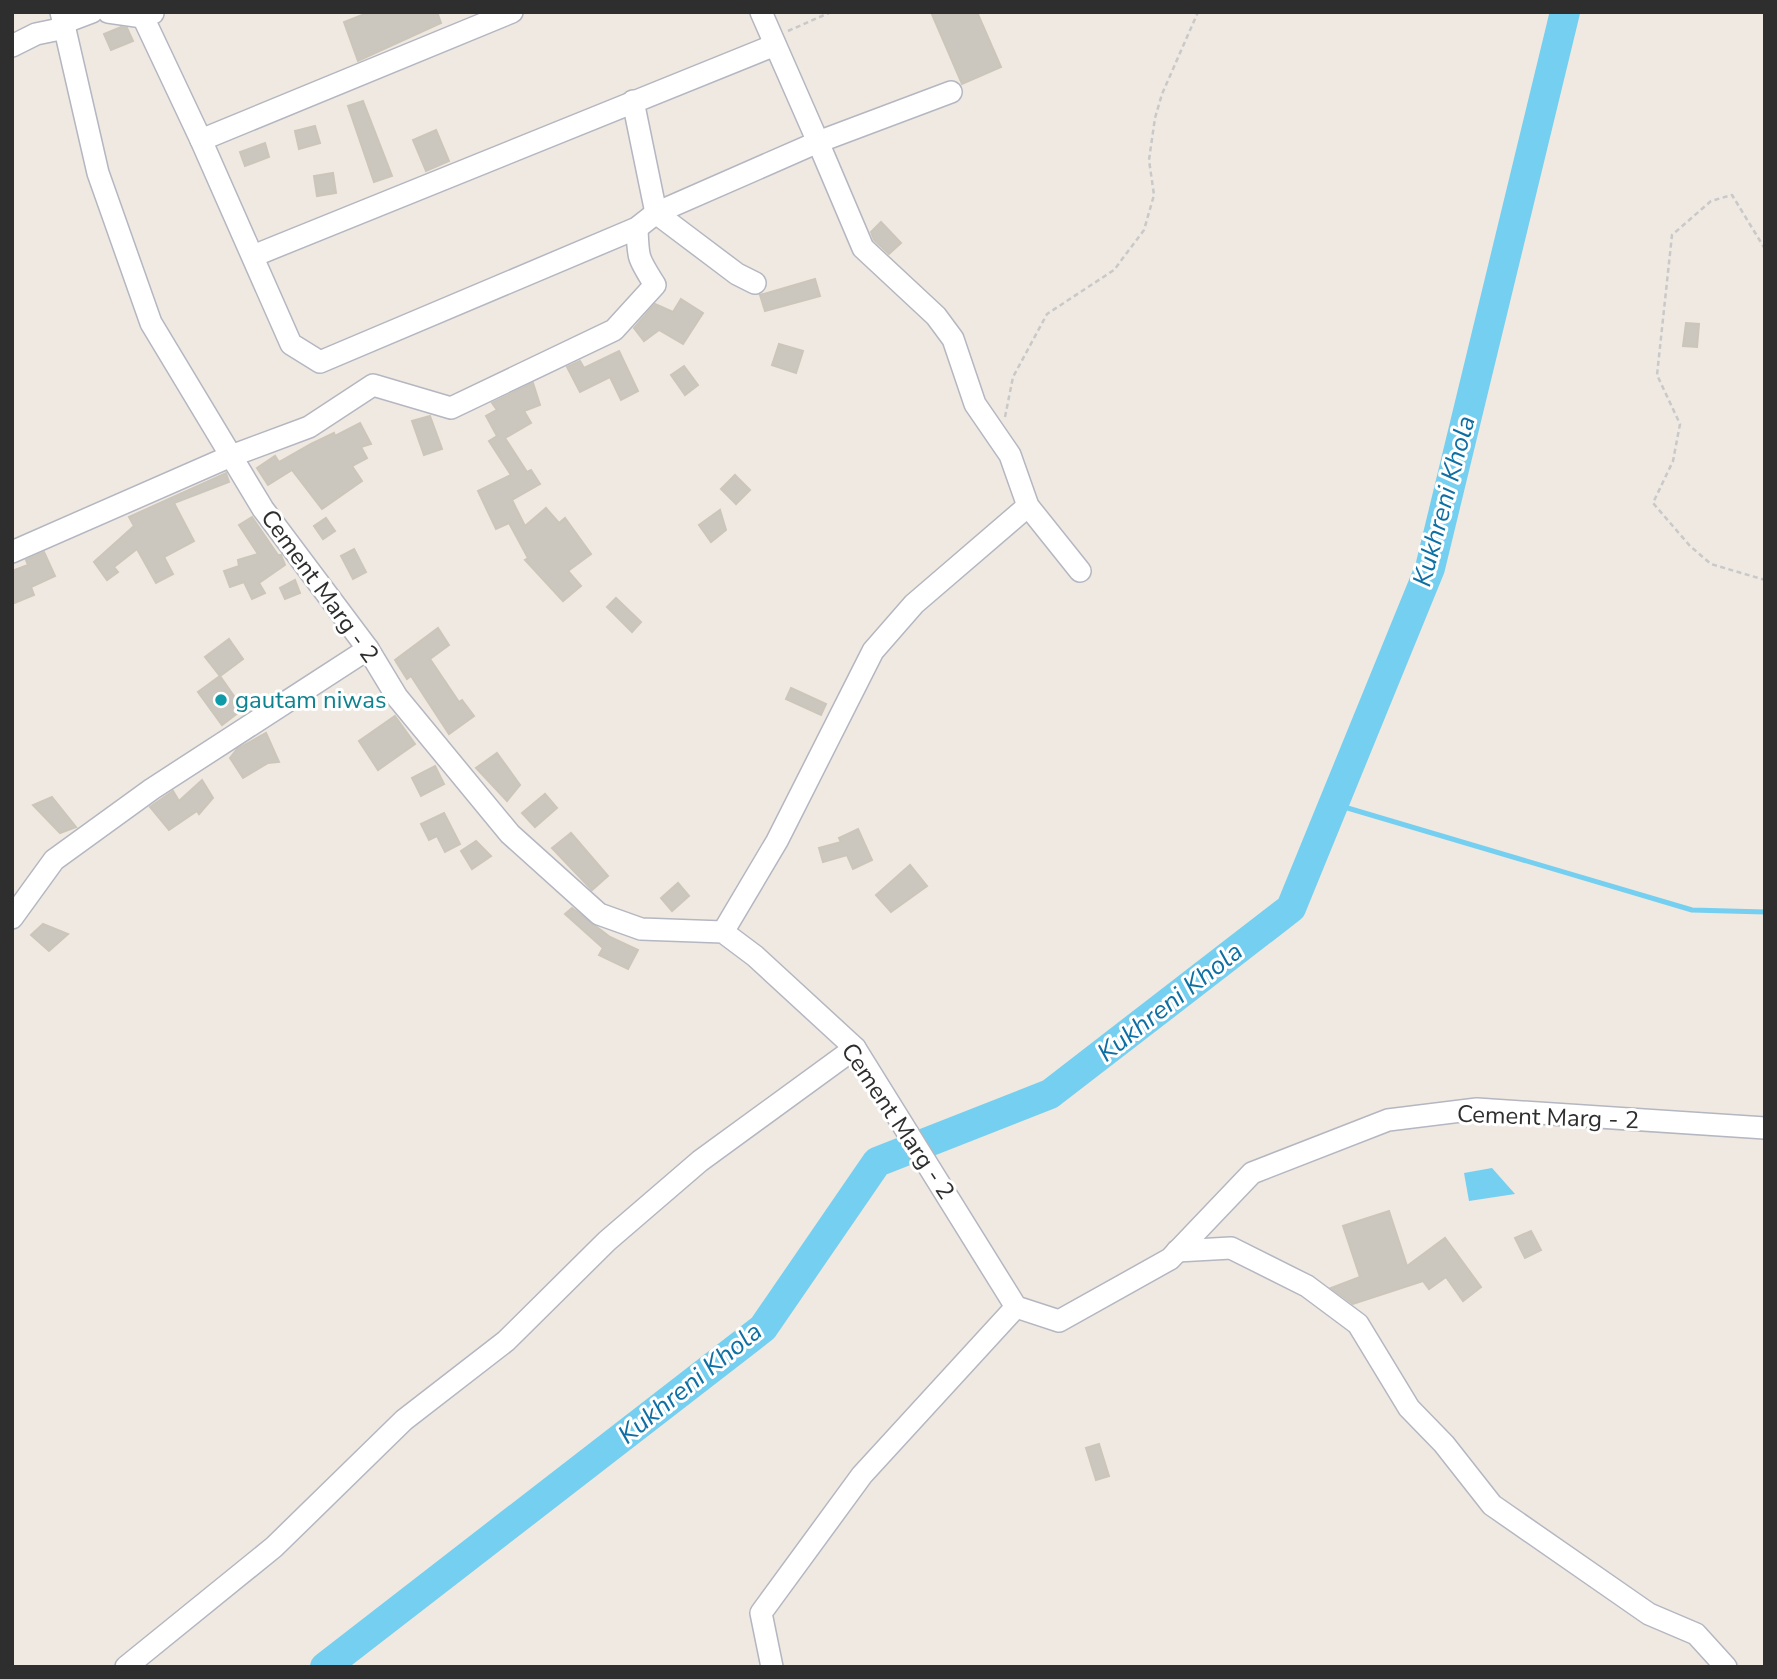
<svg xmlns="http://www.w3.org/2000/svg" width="1777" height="1679" viewBox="0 0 1777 1679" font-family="'Nunito Sans',sans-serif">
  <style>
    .water { fill: #75cff0 }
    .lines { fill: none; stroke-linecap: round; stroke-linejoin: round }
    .stream { stroke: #75cff0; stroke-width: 5 }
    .river { stroke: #75cff0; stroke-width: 30 }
    .building { fill: #cbc7bf; stroke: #cbc5ba; stroke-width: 2 }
    .minor-casing { stroke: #b4b7c1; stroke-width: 24 }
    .path { stroke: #c9c9c9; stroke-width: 2.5; stroke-dasharray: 5 3.5; stroke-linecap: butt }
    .minor { stroke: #fff; stroke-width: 21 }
    .culture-dot { fill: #0f9aa8; stroke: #fff; stroke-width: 2.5 }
    .labels { text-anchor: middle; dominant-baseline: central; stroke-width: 6; stroke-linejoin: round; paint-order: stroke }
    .street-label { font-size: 24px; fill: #2e2e2e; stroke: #fff }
    .culture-label { font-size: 24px; fill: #0d838f; stroke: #fff; text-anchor: start }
    .water-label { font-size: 26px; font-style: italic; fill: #0d6fa3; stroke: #fff }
  </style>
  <rect width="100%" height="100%" fill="#efe9e1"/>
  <path class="water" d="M1492,1168L1515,1194L1469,1201L1464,1173Z"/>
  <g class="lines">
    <path class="stream" d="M1334,804L1692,910L1765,912"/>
    <path class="river" d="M325,1667L763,1328L877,1162L1050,1094L1291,908L1430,568L1565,12"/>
  </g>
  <g class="building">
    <path d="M370,12H437L441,23L358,61L344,22Z"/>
    <path d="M931,12H977L1001,67L962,84Z"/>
    <path d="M121,27L127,28L133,41L111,50L104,34Z"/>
    <path d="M363,101L392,176L374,182L348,106Z"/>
    <path d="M315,126L320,143L299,149L295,131Z"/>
    <path d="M436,130L449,161L426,171L413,140Z"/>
    <path d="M265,143L269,157L245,166L240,152Z"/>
    <path d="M333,173L336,193L317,196L314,176Z"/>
    <path d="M881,222L901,243L889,254L874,240L871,232Z"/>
    <path d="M815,279L820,296L765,311L760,295Z"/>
    <path d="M681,299L703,313L683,344L659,330L644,341L634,328L655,304L673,312Z"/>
    <path d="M1686,323L1699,324L1697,347L1683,346Z"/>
    <path d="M779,344L803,351L796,373L772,365Z"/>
    <path d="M619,351L638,391L621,400L610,377L580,392L567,367L580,361L584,368Z"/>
    <path d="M684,366L698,385L685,395L671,375Z"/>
    <path d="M533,383L540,405L524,411L531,423L505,438L527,472L531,470L540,484L512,500L525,526L546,508L559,523L565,518L591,554L568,571L581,586L563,601L525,560L528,558L509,523L496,529L478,491L511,475L489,441L497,436L486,416L497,410L492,403Z"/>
    <path d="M430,416L442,449L424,455L412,421Z"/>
    <path d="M360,423L371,444L361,447L367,458L352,466L362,481L322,509L292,470L268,485L257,468L275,456L279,462L311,444L334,433L335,436Z"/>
    <path d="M226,473L229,482L174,503L194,541L164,557L173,574L156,583L137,549L114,567L118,572L107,580L94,562L134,526L129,517Z"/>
    <path d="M735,475L750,490L736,504L721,489Z"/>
    <path d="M720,510L726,530L711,542L699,525Z"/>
    <path d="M252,517L278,555H281L285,565L259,583L265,593L252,599L244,582L230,587L224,571L239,566L238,560L258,554L239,525Z"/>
    <path d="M326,518L335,531L323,539L314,526Z"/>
    <path d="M354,549L366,572L353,579L341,556Z"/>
    <path d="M44,552L55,576L31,587L34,595L12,604V571L28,565L26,560Z"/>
    <path d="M295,580L300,593L285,599L280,588Z"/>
    <path d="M616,598L641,622L632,632L607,607Z"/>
    <path d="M438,628L449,645L430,659L459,702L462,700L474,716L449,734L411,676L407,679L395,660Z"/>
    <path d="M229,639L243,659L220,676L205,657Z"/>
    <path d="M220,676L243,709L222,725L198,692Z"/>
    <path d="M791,688L826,704L821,715L786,699Z"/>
    <path d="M395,716L415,744L378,770L359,741Z"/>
    <path d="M266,733L279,762L268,763L243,778L230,758L237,749Z"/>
    <path d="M497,753L520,785L507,801L476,768Z"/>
    <path d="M435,766L444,784L421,796L412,778Z"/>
    <path d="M202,780L213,798L199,814L197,811L169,830L150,807L173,791L179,801Z"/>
    <path d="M545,794L557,808L535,827L522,813Z"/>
    <path d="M52,797L76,827L60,833L33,805Z"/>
    <path d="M444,813L460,844L445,852L437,836L429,840L421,824Z"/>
    <path d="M858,829L872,860L853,869L847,855L823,862L819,848L841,842L839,838Z"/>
    <path d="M571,833L608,876L592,890L552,848Z"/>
    <path d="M476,841L491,856L472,869L461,851Z"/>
    <path d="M910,865L927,886L891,912L876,895Z"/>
    <path d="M678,883L689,896L672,911L661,898Z"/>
    <path d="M572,908L610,937L638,950L628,969L599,955L603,948L565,914Z"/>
    <path d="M43,924L68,934L49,951L31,935Z"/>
    <path d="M1389,1211L1407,1266L1445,1238L1481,1287L1463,1301L1446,1277L1429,1289L1423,1281L1353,1304L1331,1288L1360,1277L1343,1226Z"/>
    <path d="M1531,1231L1541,1250L1525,1258L1515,1238Z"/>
    <path d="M1099,1444L1109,1476L1096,1480L1086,1448Z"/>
  </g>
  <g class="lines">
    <defs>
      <g id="minor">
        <path d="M61,12L98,173L151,323L263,509L368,649L397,697L510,834L599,914L641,929L723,932L755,956L855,1048L1016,1307L1059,1321L1170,1259L1252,1173L1388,1120L1477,1109L1765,1128"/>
        <path d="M108,12L143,17L153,13"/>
        <path d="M512,12L201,140L291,344L320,362L637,228L656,213L818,142L761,12"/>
        <path d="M143,17L201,140"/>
        <path d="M63,23L92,12"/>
        <path d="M12,46L36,34L65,28"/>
        <path d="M951,92L818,142L863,248L936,316L953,339L975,404L1010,455L1028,506L1080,571"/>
        <path d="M633,101L656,213L737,274L755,283"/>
        <path d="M253,256L775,45"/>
        <path d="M12,552L231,456L309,427L373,385L451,408L614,330L655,285C638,258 638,259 637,228"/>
        <path d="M12,918L54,860L152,789L368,649"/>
        <path d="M723,932L777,841L873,651L914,604L1028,506"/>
        <path d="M1177,1251L1231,1248L1307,1286L1358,1324L1409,1408L1444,1444L1492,1505L1649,1614L1696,1634L1726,1667"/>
        <path d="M126,1667L274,1547L404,1420L506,1341L607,1241L700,1161L855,1048"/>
        <path d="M772,1667L761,1613L862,1475L1016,1307"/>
      </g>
    </defs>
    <use href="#minor" class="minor-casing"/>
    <g class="path">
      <path d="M788,31L831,12"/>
      <path d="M1765,249L1732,195L1711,201L1672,235L1657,375L1680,424L1673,461L1653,503L1690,546L1711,564L1765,580"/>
      <path d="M1005,417L1013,377L1047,314L1114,270L1144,230L1154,195L1149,160L1155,118L1162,94L1198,12"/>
    </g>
    <use href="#minor" class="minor"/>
  </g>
  <circle class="culture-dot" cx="221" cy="700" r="7"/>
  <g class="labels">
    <g class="street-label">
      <text transform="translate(320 586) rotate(54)">Cement Marg - 2</text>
      <text transform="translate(1548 1117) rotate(2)">Cement Marg - 2</text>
      <text transform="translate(898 1121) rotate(56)">Cement Marg - 2</text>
    </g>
    <g class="culture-label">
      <text x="235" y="700">gautam niwas</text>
    </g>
    <g class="water-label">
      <text transform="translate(1444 501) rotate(-75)">Kukhreni Khola</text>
      <text transform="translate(1170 1002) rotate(-38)">Kukhreni Khola</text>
      <text transform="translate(690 1383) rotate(-39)">Kukhreni Khola</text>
    </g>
  </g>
  <rect width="1777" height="1679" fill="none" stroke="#2e2e2e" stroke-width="28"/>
</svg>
